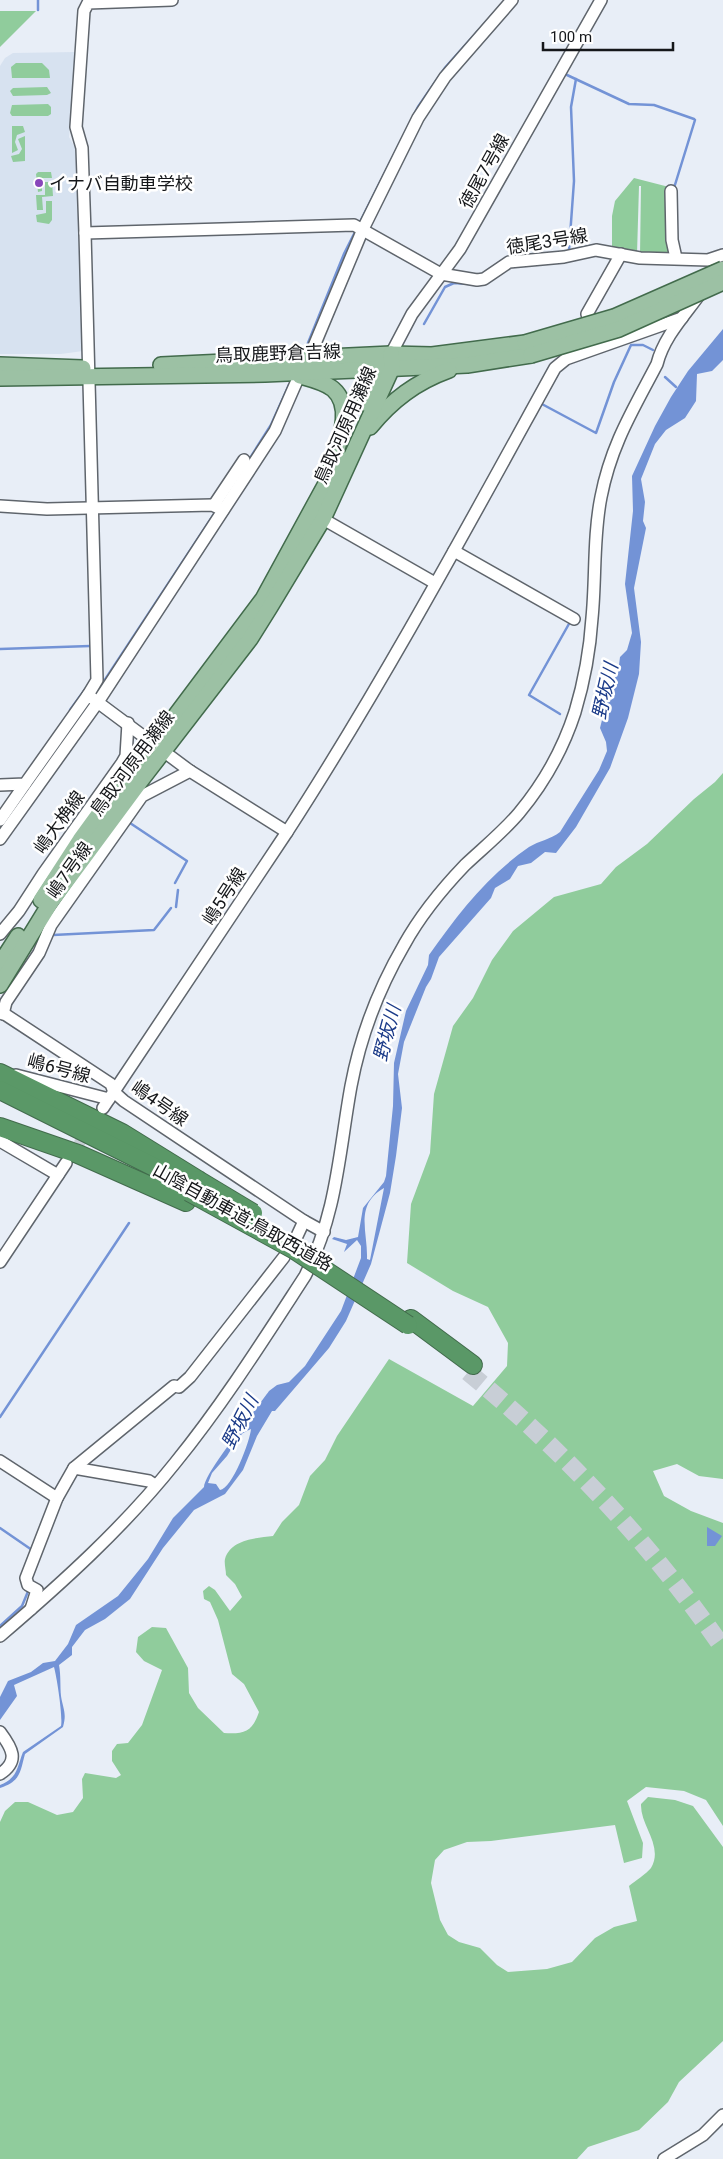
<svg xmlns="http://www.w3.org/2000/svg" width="723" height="2159" viewBox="0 0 723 2159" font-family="Roboto,'Noto Sans JP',sans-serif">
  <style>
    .built { fill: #d7e2f0 }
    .green { fill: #90cc9c }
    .water { fill: #7393d6; fill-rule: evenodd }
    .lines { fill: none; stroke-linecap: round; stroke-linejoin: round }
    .stream { stroke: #7393d6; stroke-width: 2.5 }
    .minor-tunnel { stroke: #c8ced6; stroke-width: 11; stroke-dasharray: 11 5.5; stroke-linecap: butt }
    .highway-tunnel { stroke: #c8ced6; stroke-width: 18; stroke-dasharray: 18 9; stroke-linecap: butt }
    .minor-casing { stroke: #5f656c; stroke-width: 14 }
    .major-casing { stroke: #426b4c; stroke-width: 18 }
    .highway-casing { stroke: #426b4c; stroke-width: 20 }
    .minor { stroke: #fff; stroke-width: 11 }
    .major { stroke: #9cc1a4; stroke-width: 15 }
    .highway { stroke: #5a9867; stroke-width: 18 }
    .major-bridge-casing { stroke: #426b4c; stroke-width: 18; stroke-linecap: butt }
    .highway-bridge-casing { stroke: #426b4c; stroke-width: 20; stroke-linecap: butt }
    .major-bridge { stroke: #9cc1a4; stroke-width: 15 }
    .highway-bridge { stroke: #5a9867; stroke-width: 18 }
    .poi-dot { fill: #8847bb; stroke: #fff; stroke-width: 2 }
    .labels { text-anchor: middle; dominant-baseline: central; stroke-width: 5; stroke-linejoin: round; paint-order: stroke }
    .street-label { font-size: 18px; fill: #15171a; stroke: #fff }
    .poi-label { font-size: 18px; fill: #15171a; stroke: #fff; text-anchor: start }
    .water-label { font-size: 19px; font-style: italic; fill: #1b3b89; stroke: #fff }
  </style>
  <rect width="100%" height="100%" fill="#e8eef7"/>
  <path class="built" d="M76,52L69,137L77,151L83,351L61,354H0V66L5,58L13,53Z"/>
  <g class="green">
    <path d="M0,11H36L0,47Z"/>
    <path d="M16,63H42L49,70L50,78H12L11,67Z"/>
    <path d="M47,87L51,93L47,95L13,96L10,91L13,88Z"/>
    <path d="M48,104L51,107V114L48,116H12L10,113L12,105Z"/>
    <path d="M12,126H23L25,132L17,135L15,142L18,150L12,153Z"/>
    <path d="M25,136V161L13,162L11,156L19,154L22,149L18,139Z"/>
    <path d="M38,172H51L52,178H42V191L38,192L36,174Z"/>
    <path d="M634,178L669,187L673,255H640L641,186H639L637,254L612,249V216L615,201Z"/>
    <path d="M45,182H52L53,196L42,197L43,210H37L36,195H45Z"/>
    <path d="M46,201H52V220L49,224L37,222L36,215L46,213Z"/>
    <path d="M723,773V1479L699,1476L677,1464L653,1471L664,1496L691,1511L723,1523V1826L706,1800L684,1791L646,1787L627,1801L643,1843L642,1858L624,1863L615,1825L491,1841L467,1842L444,1850L435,1860L431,1883L440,1920L448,1935L459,1942L480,1948L497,1965L508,1972L547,1969L572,1962L595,1938L614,1927L637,1921L629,1886C635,1881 646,1874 651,1868C664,1846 640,1826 641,1804L648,1797L675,1800L693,1806L723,1847V2041L679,2082L668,2102L639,2130L588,2147L577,2159H0V1822L5,1811L15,1802H28L57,1815L73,1812L83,1798L82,1779L85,1773L116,1778L121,1775L112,1761V1751L117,1744L128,1743L142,1725L162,1670L144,1661L136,1652L138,1637L152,1627L166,1628L188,1668L189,1693L198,1708L224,1733C245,1734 252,1732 259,1712L244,1684L232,1674L218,1620L210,1602L204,1599L203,1591L209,1586L215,1590L230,1611L242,1597L235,1584L226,1575C226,1570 224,1563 225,1559C231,1539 257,1538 273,1536L282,1522L299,1505L310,1476L325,1460L337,1436L389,1359L473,1406L507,1366L508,1343L488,1307L453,1291L407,1263L411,1204L430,1153L434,1094L453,1026L473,998L492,960L513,931L554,897L601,884L616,867L647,844L694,799L715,782Z"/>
  </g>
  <g class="water">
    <path d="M504,0H507L447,69L308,347H305L343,253L417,106L444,67Z"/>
    <path d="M723,329V360L712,371L697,374L696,401L685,418L666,430L655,444L641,479L645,502L643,521L646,528L634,588L641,642L639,674L628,718L610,768L576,827L556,853L545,852L531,863L518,866L510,879L495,888L491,898L439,957L431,979L426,987L404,1042L398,1074L402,1108L396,1156L390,1193L371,1264L346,1321L329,1348L275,1411H272L257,1436L243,1470L225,1494L194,1510L163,1548L130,1599L105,1619L85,1630L72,1647V1655L59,1665C61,1676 60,1686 61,1696C63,1709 67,1713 63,1727L25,1754C20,1772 21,1781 0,1788V1785C18,1778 17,1767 23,1752L61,1726C63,1717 57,1678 54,1667L14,1685L17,1696L0,1720V1697L8,1681L31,1672L43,1663L55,1661L68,1644L76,1625L118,1596L148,1559L173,1518L204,1487C204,1473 258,1407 269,1391L277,1385L289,1382L305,1366L341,1311L361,1258V1246L357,1240L344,1252L347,1244L332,1239L334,1237L346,1240L358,1237L363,1208L384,1182L386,1176L393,1106L394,1063L406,1011L428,965L429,955C458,914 487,876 529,847C539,841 551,839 560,832L599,770L607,751L606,742L600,728L611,684L618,673L620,657L627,650L632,633L625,584L633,511L632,476L655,426L671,397L688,371ZM384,1188L370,1260L367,1259C368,1232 354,1205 384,1188ZM251,1429C250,1441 232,1489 220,1490L216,1484L208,1483L212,1473L227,1456L238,1438L243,1433Z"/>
    <path d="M288,384L291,386L273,425L97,696L0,836V826L94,694L227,492L270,424Z"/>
    <path d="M707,1527L722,1536L715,1546H707Z"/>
  </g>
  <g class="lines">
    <g class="stream">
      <path d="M38,0V10"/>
      <path d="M567,75L629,104L654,105L694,119"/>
      <path d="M674,188L695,120"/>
      <path d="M569,250L574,181L571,107L576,79"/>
      <path d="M424,324L445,287L454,283L470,284"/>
      <path d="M665,377L676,387"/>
      <path d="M540,403L596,433L614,382L631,345H643L653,350"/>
      <path d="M0,649L90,646"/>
      <path d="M70,710L86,688"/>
      <path d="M560,714L529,695L570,622"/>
      <path d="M130,823L187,861L175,883"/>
      <path d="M176,907L178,890"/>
      <path d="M53,935L154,930L171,908"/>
      <path d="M0,1417L129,1223"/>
      <path d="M0,1528L32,1550"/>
      <path d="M0,1626L22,1606L29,1589"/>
    </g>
    <path class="minor-tunnel" d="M69,1158L90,1128"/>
    <path class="highway-tunnel" d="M468,1372C565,1452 651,1544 723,1648"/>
    <defs>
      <g id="minor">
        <path d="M671,191L672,240L676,258"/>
        <path d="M85,233L354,225L441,274L477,280L484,279L509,262L564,257L596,250L640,258L708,260L723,255"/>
        <path d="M592,330L587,314L621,254"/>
        <path d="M391,354L412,314L460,249L601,0"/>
        <path d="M309,358L363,229L418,118L445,77L512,0"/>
        <path d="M214,505L244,460"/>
        <path d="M0,506L47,509L212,505L223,510"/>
        <path d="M323,519L435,583"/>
        <path d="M454,551L574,619"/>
        <path d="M88,695L97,680L85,233L82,148L76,127L84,11L88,3L172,0"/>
        <path d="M0,785L25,784L88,695L190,771L287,832L103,1108"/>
        <path d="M0,820L25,784"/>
        <path d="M287,832C384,682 469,524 555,368L566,359L682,318"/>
        <path d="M0,839L98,702L275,431L299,376"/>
        <path d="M0,934L19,911L43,874L122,763L126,756L128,723"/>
        <path d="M0,1011L111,1084L114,1092L124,1101L304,1221L324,1232"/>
        <path d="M3,1014L6,1002L39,953L51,925L142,796L190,771"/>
        <path d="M16,1075L109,1099"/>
        <path d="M0,1141L58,1175"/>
        <path d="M297,1236L304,1221"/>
        <path d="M0,1262L66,1163"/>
        <path d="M0,1461L57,1498"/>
        <path d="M74,1468L149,1481L155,1485"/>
        <path d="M31,1609L37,1590L28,1585L26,1578L57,1498L74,1468L174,1386L179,1387L190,1377L284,1257"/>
        <path d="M0,1636C62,1583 124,1527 175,1463C223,1404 264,1339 305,1276C337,1214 339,1152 351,1086C360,1038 379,988 404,945C420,916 442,889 465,865C483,848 503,832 519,813C544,783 563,749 575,712C584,682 590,649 592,618C596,578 593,537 601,497C611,445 633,410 657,364C664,336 686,314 702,291"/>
        <path d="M0,1732C12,1748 20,1761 0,1774"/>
        <path d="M664,2159L703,2135L723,2115"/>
      </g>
      <g id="major">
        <path d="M0,365L83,368"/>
        <path d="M161,365L391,354L432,355L525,343"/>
        <path d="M300,376C311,379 324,382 333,389C355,408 337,446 331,469"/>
        <path d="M0,378L265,374L424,367L467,365L531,355"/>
        <path d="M365,403L379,368L391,354"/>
        <path d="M370,427C392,400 416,382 449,370"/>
        <path d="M41,900L80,840L152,741L176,715L263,599L340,458"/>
        <path d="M0,964L18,936"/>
        <path d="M0,985L51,902L142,779L250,639L270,607L323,519L392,368L391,354"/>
      </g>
      <g id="highway">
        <path d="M0,1073L122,1133L198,1180"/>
        <path d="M0,1090L174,1177"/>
        <path d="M0,1127L78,1154L186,1202"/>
        <path d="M411,1319L473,1365"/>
      </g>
    </defs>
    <use href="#minor" class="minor-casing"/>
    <use href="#major" class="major-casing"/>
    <use href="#highway" class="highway-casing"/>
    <use href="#minor" class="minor"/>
    <use href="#major" class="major"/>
    <use href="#highway" class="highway"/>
    <defs>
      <g id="major-bridge">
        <path d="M525,343L614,317L723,269"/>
        <path d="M531,355L619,329L723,282"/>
      </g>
      <g id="highway-bridge">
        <path d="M198,1180L253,1213"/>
        <path d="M189,1192L293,1249L408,1325"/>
      </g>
    </defs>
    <use href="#major-bridge" class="major-bridge-casing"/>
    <use href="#highway-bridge" class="highway-bridge-casing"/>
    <use href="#major-bridge" class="major-bridge"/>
    <use href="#highway-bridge" class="highway-bridge"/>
  </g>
  <circle class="poi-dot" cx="39" cy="183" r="5"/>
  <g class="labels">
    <g class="street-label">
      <text transform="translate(484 171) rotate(-61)">徳尾7号線</text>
      <text transform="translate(547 241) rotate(-9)">徳尾3号線</text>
      <text transform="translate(278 353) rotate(-2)">鳥取鹿野倉吉線</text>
      <text transform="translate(345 425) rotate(-66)">鳥取河原用瀬線</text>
      <text transform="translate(132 763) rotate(-53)">鳥取河原用瀬線</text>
      <text transform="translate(59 822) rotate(-54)">嶋大桷線</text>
      <text transform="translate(69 870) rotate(-55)">嶋7号線</text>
      <text transform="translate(224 896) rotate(-57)">嶋5号線</text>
      <text transform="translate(59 1068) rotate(15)">嶋6号線</text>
      <text transform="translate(160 1103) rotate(35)">嶋4号線</text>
      <text transform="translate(243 1217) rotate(29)">山陰自動車道;鳥取西道路</text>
    </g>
    <g class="poi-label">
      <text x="49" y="183">イナバ自動車学校</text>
    </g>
    <g class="water-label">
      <text transform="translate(605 691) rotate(-77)">野坂川</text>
      <text transform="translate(387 1033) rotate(-75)">野坂川</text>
      <text transform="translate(240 1422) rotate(-63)">野坂川</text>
    </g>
  </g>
  <path d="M543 42v8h130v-8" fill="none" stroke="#15171a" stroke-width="2.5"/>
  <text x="550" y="42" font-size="15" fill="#15171a" stroke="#ffffff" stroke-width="4" paint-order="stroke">100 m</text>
</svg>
